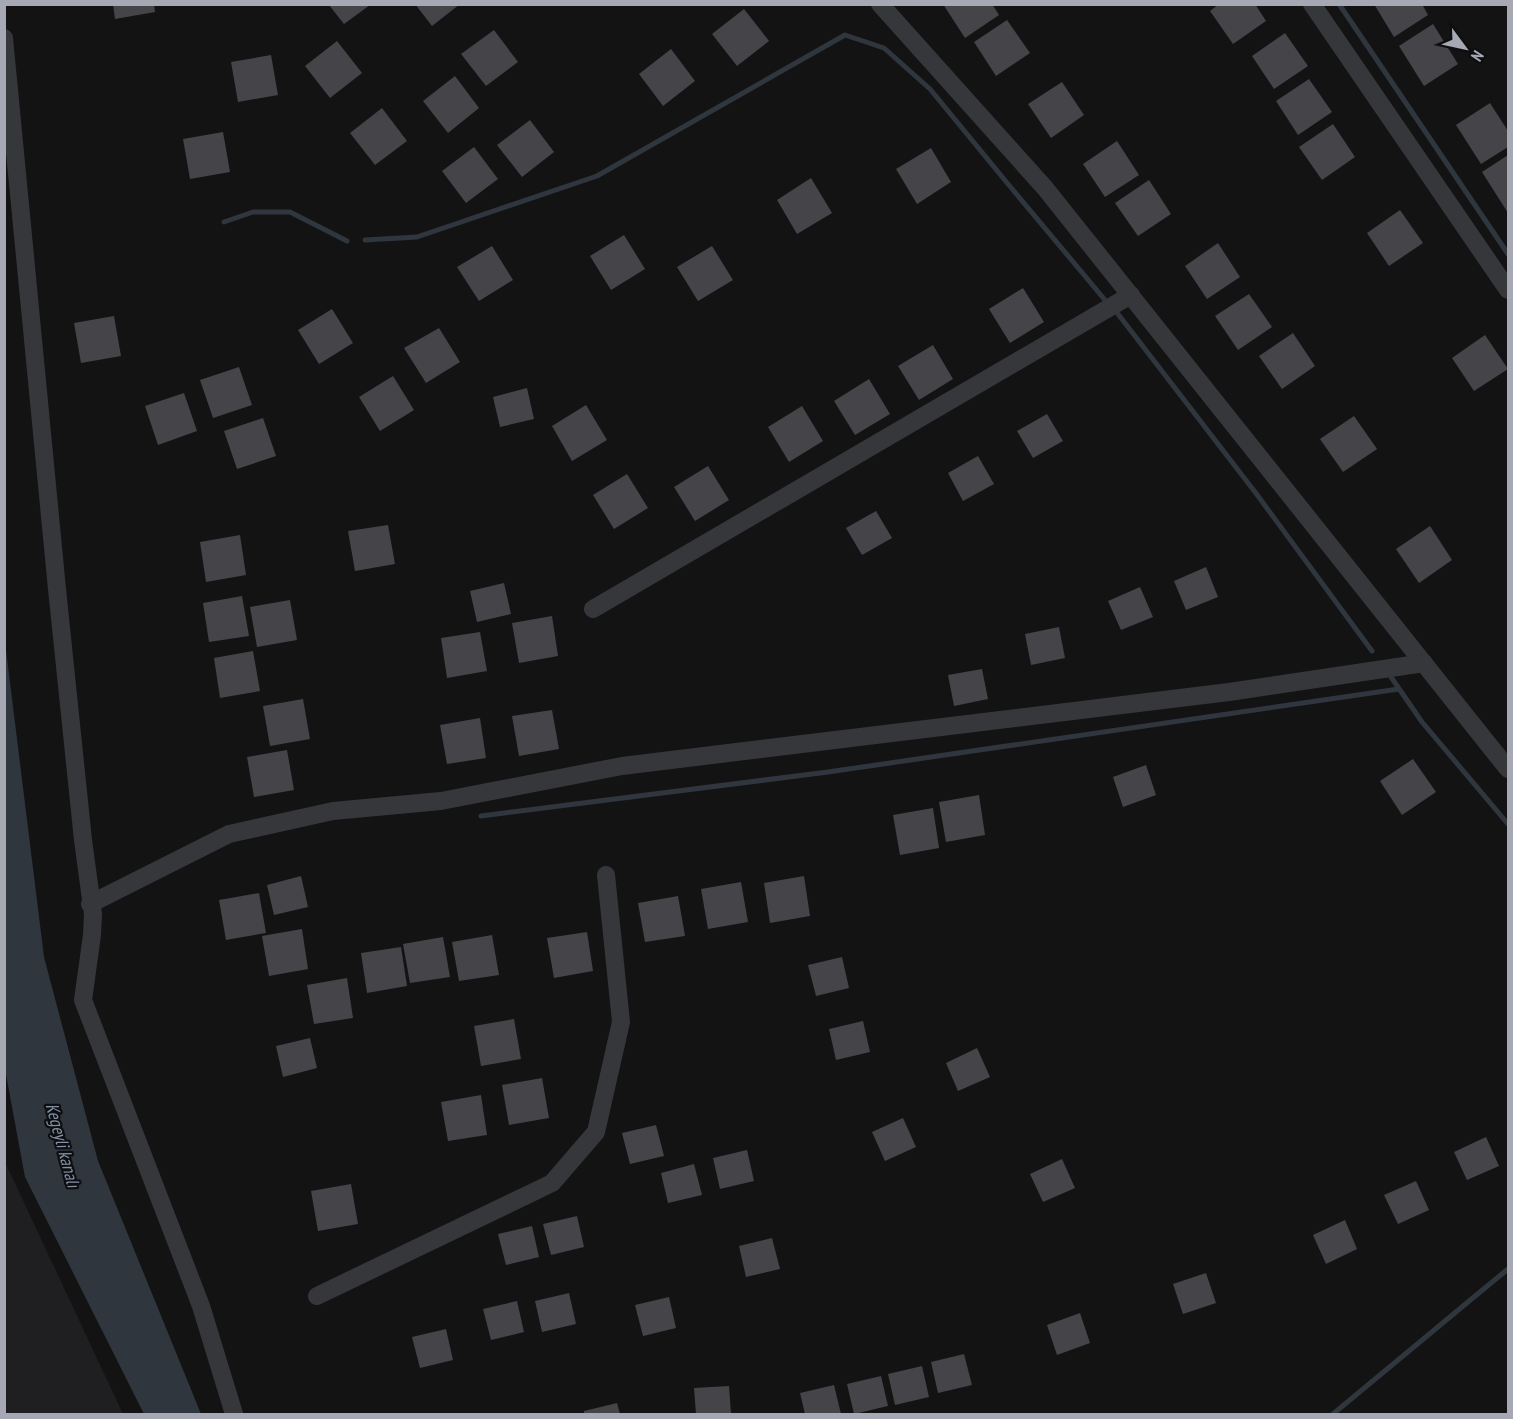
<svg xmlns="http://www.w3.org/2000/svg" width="1513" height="1419" viewBox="0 0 1513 1419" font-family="'PT Sans Narrow',sans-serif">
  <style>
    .built { fill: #1f1f21 }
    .water { fill: #30363e }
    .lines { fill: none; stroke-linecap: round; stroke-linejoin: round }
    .stream { stroke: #30363e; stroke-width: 5 }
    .building { fill: #454549 }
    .minor { stroke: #36373b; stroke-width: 18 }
    .labels { text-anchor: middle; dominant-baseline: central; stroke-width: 4.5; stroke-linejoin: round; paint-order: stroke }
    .water-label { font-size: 18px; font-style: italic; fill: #8191ab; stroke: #0e0e0f }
  </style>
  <rect width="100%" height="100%" fill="#131314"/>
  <path class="built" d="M4,1162H5L123,1414H5Z"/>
  <path class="water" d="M4,634L44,957L98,1161L201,1414H144L25,1177L5,1069Z"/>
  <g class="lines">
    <g class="stream">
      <path d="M1339,4L1508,254"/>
      <path d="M224,222L253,212H290L347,241"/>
      <path d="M365,240L417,237L597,176L845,35L884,48L930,89L1008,184L1105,300"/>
      <path d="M1118,314L1255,492L1372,651"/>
      <path d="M1391,677L1422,722L1508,824"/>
      <path d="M481,816L828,772L1399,689"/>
      <path d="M1333,1414L1474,1297L1508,1269"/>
    </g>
  </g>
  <g class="building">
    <path d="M113,4H154L155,12L115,19Z"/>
    <path d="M415,4H460L432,26Z"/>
    <path d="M943,4H992L999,15L965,38Z"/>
    <path d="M1219,4H1255L1266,21L1233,44L1210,11Z"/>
    <path d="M1374,4H1422L1428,15L1394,37Z"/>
    <path d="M329,5H370L344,24Z"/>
    <path d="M744,9L769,41L737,66L712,34Z"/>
    <path d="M1007,20L1030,53L996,76L974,42Z"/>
    <path d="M1433,24L1458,64L1424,86L1399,46Z"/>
    <path d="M494,30L518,62L486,86L461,54Z"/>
    <path d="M1285,33L1308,66L1274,89L1252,56Z"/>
    <path d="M337,41L362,73L330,98L305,66Z"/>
    <path d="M671,49L695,81L663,106L639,74Z"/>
    <path d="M271,55L278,95L238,102L231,62Z"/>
    <path d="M455,76L479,108L448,133L423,101Z"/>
    <path d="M1309,79L1332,112L1298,135L1276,101Z"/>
    <path d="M1062,82L1084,115L1051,138L1028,104Z"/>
    <path d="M1490,103L1508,131V147L1481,164L1456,125Z"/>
    <path d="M382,108L407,141L375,165L350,133Z"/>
    <path d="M530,120L554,152L522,177L497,145Z"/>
    <path d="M1333,124L1355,157L1322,180L1299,147Z"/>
    <path d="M223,132L230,172L190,179L183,139Z"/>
    <path d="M1117,141L1139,175L1105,197L1083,164Z"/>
    <path d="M474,147L498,179L466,203L442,171Z"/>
    <path d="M931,148L951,182L917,204L896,169Z"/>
    <path d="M1508,155V213L1482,172Z"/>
    <path d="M811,178L832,213L797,234L777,200Z"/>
    <path d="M1149,180L1171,214L1138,236L1115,203Z"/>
    <path d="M1400,210L1423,243L1389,266L1367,233Z"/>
    <path d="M624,235L645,269L611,290L590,256Z"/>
    <path d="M1218,243L1240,277L1207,299L1185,266Z"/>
    <path d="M492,246L513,280L479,301L457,267Z"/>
    <path d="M712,246L733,280L698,301L677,267Z"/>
    <path d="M1023,288L1044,322L1010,343L989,309Z"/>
    <path d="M1249,294L1272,327L1238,350L1215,316Z"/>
    <path d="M332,309L353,343L319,364L298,330Z"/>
    <path d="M114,316L121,356L81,363L74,323Z"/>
    <path d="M439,328L460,362L426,383L404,348Z"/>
    <path d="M1293,333L1315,366L1282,389L1259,356Z"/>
    <path d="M1485,335L1508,369L1474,391L1452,358Z"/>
    <path d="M933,345L953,379L919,400L898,366Z"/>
    <path d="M239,367L252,405L213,418L200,380Z"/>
    <path d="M393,376L414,410L380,431L359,397Z"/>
    <path d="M869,379L890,414L855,435L834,401Z"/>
    <path d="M527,388L534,419L500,427L493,397Z"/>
    <path d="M184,393L197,431L158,445L145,406Z"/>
    <path d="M586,405L607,440L572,461L552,426Z"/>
    <path d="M802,406L823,441L789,462L768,427Z"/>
    <path d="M1047,414L1063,441L1033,458L1017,431Z"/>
    <path d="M1354,416L1377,449L1343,472L1320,439Z"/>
    <path d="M263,418L276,456L237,469L224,431Z"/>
    <path d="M978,456L994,484L963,501L948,473Z"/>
    <path d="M708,466L729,500L695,521L674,487Z"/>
    <path d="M627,474L648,508L614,529L593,495Z"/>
    <path d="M876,511L892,538L862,555L846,528Z"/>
    <path d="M388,525L395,564L355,571L348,531Z"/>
    <path d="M1430,526L1452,560L1419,583L1396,549Z"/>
    <path d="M240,535L246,575L206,582L200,542Z"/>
    <path d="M1206,567L1218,597L1186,610L1174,581Z"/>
    <path d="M504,583L511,614L477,622L470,591Z"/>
    <path d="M1140,587L1153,617L1121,630L1108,601Z"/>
    <path d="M242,596L249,636L209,642L203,603Z"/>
    <path d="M290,600L297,640L257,647L250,607Z"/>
    <path d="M552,616L558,656L519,663L512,623Z"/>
    <path d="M1059,627L1065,658L1031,665L1025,634Z"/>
    <path d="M480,632L487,671L447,678L441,638Z"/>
    <path d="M253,651L260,691L220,698L214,658Z"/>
    <path d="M982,669L988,699L954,706L948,675Z"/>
    <path d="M303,699L310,739L270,746L263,706Z"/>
    <path d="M552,710L559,749L519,756L512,716Z"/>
    <path d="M480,718L486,758L447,764L440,725Z"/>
    <path d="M287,750L294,790L254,797L247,757Z"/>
    <path d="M1413,759L1436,792L1402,815L1380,781Z"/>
    <path d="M1146,765L1156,795L1123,807L1113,777Z"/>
    <path d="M979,795L985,835L946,842L939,802Z"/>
    <path d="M933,808L939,848L900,855L893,815Z"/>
    <path d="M301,876L308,907L274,915L267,885Z"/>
    <path d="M804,876L810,916L770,923L764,883Z"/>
    <path d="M741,882L748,922L708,929L701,889Z"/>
    <path d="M259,893L266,933L226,940L219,900Z"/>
    <path d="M678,896L685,936L645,942L638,903Z"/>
    <path d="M302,929L308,969L269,976L262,936Z"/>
    <path d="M587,932L593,971L554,978L547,938Z"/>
    <path d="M492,935L499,975L459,981L452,942Z"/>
    <path d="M443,937L450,977L410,983L403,944Z"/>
    <path d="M401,947L407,986L367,993L361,953Z"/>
    <path d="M842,957L849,988L816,996L808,965Z"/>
    <path d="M347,978L353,1018L314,1024L307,985Z"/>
    <path d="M514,1019L521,1059L481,1066L474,1026Z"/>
    <path d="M863,1021L870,1052L836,1060L829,1029Z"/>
    <path d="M310,1038L317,1068L283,1077L276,1046Z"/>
    <path d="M977,1048L990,1077L958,1091L946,1063Z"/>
    <path d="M542,1078L549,1118L509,1125L502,1085Z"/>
    <path d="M481,1095L487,1135L448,1141L441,1102Z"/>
    <path d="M903,1118L916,1147L885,1161L872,1132Z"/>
    <path d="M656,1125L664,1156L630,1164L622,1133Z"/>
    <path d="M1486,1137L1499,1166L1467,1180L1454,1152Z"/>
    <path d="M747,1150L754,1181L720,1189L713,1158Z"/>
    <path d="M1062,1159L1075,1188L1043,1202L1030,1174Z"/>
    <path d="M694,1164L702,1195L668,1203L661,1173Z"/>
    <path d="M1416,1181L1429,1210L1398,1224L1384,1195Z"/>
    <path d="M351,1184L358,1224L318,1231L311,1191Z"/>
    <path d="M577,1216L584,1247L551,1255L543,1224Z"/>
    <path d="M1345,1220L1357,1249L1326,1264L1313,1235Z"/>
    <path d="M532,1226L539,1257L506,1265L498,1234Z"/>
    <path d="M772,1238L780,1269L746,1277L739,1246Z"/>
    <path d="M1206,1273L1216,1303L1183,1314L1173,1284Z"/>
    <path d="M569,1293L576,1324L542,1332L535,1301Z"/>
    <path d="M669,1297L676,1328L643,1336L635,1305Z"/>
    <path d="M517,1301L524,1332L491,1340L483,1309Z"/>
    <path d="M1080,1313L1090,1343L1057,1355L1047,1325Z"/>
    <path d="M446,1329L453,1360L420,1368L412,1337Z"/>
    <path d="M964,1354L972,1385L938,1393L931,1362Z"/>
    <path d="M922,1366L929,1397L895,1405L888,1374Z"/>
    <path d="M881,1376L888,1406L854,1414L847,1384Z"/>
    <path d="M834,1385L841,1414H805L800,1393Z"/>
    <path d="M729,1386L731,1414H696L694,1388Z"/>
    <path d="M617,1403L620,1414H584V1411Z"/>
  </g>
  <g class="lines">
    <g class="minor">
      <path d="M880,4L1045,188L1508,769"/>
      <path d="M1312,4L1508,290"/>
      <path d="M4,38L57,589L83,840L93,914L92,935L83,1000L201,1306L234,1414"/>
      <path d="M593,609L1131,295"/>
      <path d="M90,904L229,834L333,811L441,801L622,766L1229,692L1424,663"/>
      <path d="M317,1296L552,1183L596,1132L621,1022L606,875"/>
    </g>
  </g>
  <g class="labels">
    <g class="water-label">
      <text transform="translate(63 1145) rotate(75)">Kegeyli kanalı</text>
    </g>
  </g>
  <rect width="1513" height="1419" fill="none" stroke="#a6a8b3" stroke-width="12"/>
  <g transform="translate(1465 48) rotate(123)" stroke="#0e0e0f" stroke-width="4.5" paint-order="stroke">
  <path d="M0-4.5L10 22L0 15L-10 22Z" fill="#a6a8b3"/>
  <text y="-9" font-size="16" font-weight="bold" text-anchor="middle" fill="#a6a8b3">N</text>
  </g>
</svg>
